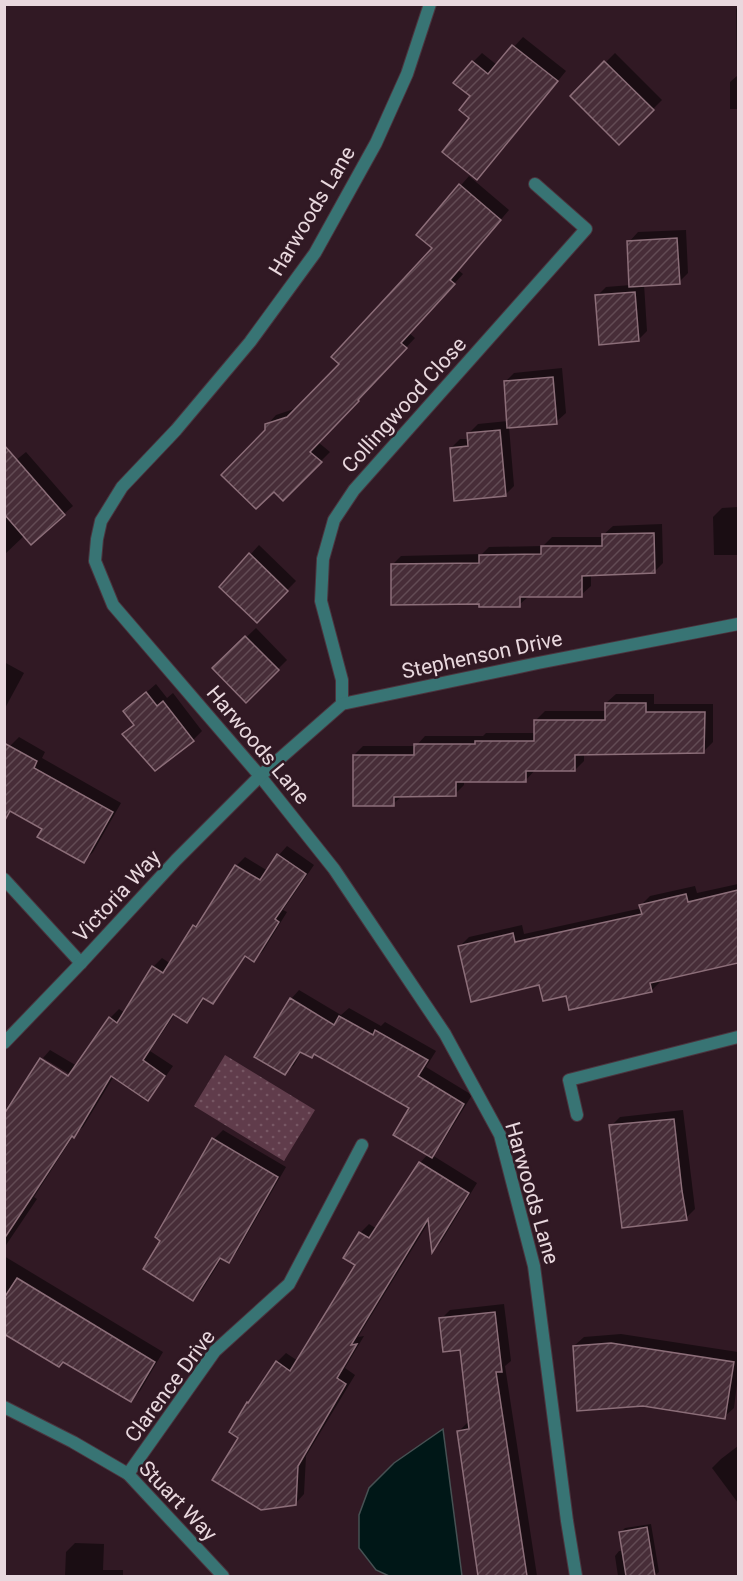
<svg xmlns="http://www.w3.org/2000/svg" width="743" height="1581" viewBox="0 0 743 1581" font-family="Roboto,sans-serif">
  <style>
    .grass { fill: url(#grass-dots) }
    .water { fill: #001717; stroke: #465153; stroke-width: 1.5 }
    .shadow { fill: #0007; fill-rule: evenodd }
    .building { fill: url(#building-hatch); stroke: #8c6e79; stroke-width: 1.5 }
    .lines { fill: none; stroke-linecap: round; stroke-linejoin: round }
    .minor-casing { stroke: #4b343e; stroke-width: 14 }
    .minor { stroke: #387474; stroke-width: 12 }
    .labels { text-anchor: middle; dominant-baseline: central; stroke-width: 5; stroke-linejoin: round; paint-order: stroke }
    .street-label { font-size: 21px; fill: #e9d8de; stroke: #311924 }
  </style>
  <defs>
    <pattern id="grass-dots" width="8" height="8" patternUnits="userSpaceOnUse" patternTransform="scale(1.5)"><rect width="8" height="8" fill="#603c4b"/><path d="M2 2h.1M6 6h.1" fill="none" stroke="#775764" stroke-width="1.8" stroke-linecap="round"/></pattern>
    <pattern id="building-hatch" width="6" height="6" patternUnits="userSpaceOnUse" patternTransform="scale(1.5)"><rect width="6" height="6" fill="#472d38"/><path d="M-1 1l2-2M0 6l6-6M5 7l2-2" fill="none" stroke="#624b54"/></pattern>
  </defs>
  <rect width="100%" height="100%" fill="#311924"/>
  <path class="grass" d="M225,1055L315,1110L284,1161L194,1106Z"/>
  <path class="water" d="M443,1429L462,1576H389L376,1570L359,1548V1515L369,1488L394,1463Z"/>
  <g class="shadow">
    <path d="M738,7V109H730V82L737,76L736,9Z"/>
    <path d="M523,37L566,71L486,169L471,117L473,62L482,53L497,65Z"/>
    <path d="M615,53L662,100L619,143L572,96Z"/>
    <path d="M738,116V212H737Z"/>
    <path d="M469,176L509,210L458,270L463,274L409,333L415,338L366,390L367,391L318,442L330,452L283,499L266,431L267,425L276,415L297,408L341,364L434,248L418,235Z"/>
    <path d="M686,230L688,273L679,282L644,284L647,331L638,340L597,296L606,287L631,285L629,242L638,232Z"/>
    <path d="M562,368L566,413L556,422L509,427L514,486L505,495L451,448L460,439H469V433L478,424L508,421L505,382L514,373Z"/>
    <path d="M26,452L73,506L31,543L25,535L4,555V470Z"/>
    <path d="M738,507V555H714L713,517L722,508Z"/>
    <path d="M662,524L663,563L654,572L591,574V586L581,595L529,596L519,605L480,602L392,565L401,556L482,554L489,547L543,546L552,537H603V535L613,526Z"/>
    <path d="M259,545L296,581L257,621L250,555Z"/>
    <path d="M256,628L287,660L246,701L214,668Z"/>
    <path d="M4,662L24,673L4,710Z"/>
    <path d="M156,684L167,698L173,693L202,731L193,740L135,724L125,711Z"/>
    <path d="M616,694H654V704H713V742L704,751L584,754V761L575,770H535L526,780L464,781V785L455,794L403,795L393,804L354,755L363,746H416L425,736H483L486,733H536L535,721L545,711H606V703ZM457,775V787H454Z"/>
    <path d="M19,737L45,752L42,758L121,803L93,852L84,861L44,829L4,756L10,746Z"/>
    <path d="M287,846L314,865L283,910L287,912L263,951L254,960L246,956L221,993L213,1002L205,997L196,1012L187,1021L175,1014L150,1051L173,1066L156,1090L147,1099L114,1076L83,1127L74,1135L34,1197L37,1199L4,1248V1112L11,1101L21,1092L74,1081L76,1078L43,1058L50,1050L77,1066L110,1018L119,1009L125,1013L153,967L162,958L171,964L195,926L204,917L236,866L245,857L268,871L279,855Z"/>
    <path d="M738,884V962L660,979L661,981L652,990L570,1009L567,994L460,946L469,937L522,925L524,934L642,908L641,905L650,896L695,886L697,893Z"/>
    <path d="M299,990L341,1015L349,1008L381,1026L385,1022L436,1051L426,1067L472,1095L440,1147L432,1155L477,1183L441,1242L433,1250L430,1220L358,1337L364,1336L345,1368L355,1375L306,1456L304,1494L295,1504L241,1437L277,1362L286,1353L298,1361L357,1265L360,1233L369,1224L377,1229L420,1163L428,1154L411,1107L315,1052L302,1051L294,1065L285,1073L291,999Z"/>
    <path d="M683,1110L695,1209L686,1218L611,1126L620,1117Z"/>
    <path d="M223,1130L286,1167L237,1252L228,1261L222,1258L202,1290L193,1299L162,1240L214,1139Z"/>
    <path d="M4,1256L163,1352L140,1391L131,1400L64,1360L4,1332Z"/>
    <path d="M504,1304L511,1361L505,1366L537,1576H480L458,1432L467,1423L470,1422L461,1348L441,1319L450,1310Z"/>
    <path d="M621,1334L738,1352V1376L734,1408L724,1417L574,1346L584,1337Z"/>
    <path d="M738,1446V1503L712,1468L721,1459Z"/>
    <path d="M651,1524L659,1572L654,1576H618L615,1556L619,1551H624L621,1532L625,1528Z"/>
    <path d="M75,1543L104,1544L103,1570H123V1576H65L66,1552Z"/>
  </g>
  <g class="building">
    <path d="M512,45L558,81L477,180L442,152L469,118L459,110L470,96L453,83L472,61L488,74Z"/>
    <path d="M604,61L654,110L619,145L570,96Z"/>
    <path d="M459,184L501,220L450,280L455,284L401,343L407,348L358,400L359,401L310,452L322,462L283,501L274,492L256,509L221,475L265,430V424L287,417L339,364L331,357L432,248L416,235Z"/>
    <path d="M677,238L680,284L629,287L627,241Z"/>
    <path d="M635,292L639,341L599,345L595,295Z"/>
    <path d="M553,377L557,424L507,428L504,381Z"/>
    <path d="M500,430L506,496L454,501L450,448L468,446L467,433Z"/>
    <path d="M4,445L65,515L31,545L4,514Z"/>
    <path d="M654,533L655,573L582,576V597H520V607H479V604L391,605V564L479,563V555L541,554V546H602V534Z"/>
    <path d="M249,553L288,591L257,623L219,587Z"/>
    <path d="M245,636L279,670L246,703L212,668Z"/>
    <path d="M146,692L157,706L163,701L194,741L155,771L122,734L134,725L123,711Z"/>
    <path d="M605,703H646V712H705L704,753L575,755V771H526V782H456V796L394,797V806H353V755H414V744H475V741H534V720H605Z"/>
    <path d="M4,743L37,761L34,768L113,812L84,863L37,837L42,829L10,811L4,822Z"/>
    <path d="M277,854L306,874L275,919L279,922L254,962L245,956L213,1004L203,998L187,1023L173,1014L143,1060L165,1076L148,1101L111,1076L74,1138L72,1136L4,1239V1114L40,1058L68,1076L109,1017L117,1023L152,966L163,973L193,925L196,927L235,865L260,880Z"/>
    <path d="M738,890V963L650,983L652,992L569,1010L566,996L543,1001L539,985L471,1002L458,946L513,933L515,942L642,914L639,905L686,894L688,902Z"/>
    <path d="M290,998L334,1025L339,1016L373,1035L375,1030L428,1060L418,1076L464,1104L432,1158L393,1135L409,1108L314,1054L312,1058L300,1052L285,1075L254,1057Z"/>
    <path d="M674,1119L682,1191L687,1220L622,1228L609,1125Z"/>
    <path d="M212,1138L278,1177L229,1263L220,1258L193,1301L143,1269L160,1241L155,1237Z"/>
    <path d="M419,1162L469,1193L432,1253L428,1219L351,1345L357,1344L337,1378L346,1384L298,1466L296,1505L261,1510L212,1480L238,1438L229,1432L247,1402L248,1403L276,1361L290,1371L355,1265L343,1258L359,1232L369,1238Z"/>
    <path d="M17,1278L155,1362L131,1402L63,1362L59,1367L4,1334V1298Z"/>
    <path d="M495,1312L502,1372H496L527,1576H478L457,1431L469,1429L460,1350L443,1352L439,1318Z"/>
    <path d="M611,1343L734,1362L725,1419L643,1406L577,1411L573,1346Z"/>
    <path d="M647,1527L655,1576H626L619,1532Z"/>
  </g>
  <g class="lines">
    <defs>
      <g id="minor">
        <path d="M430,4L407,74L376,143L315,253L250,342L176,430L122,487L101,521L97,539L95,561L113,605L260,776L334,869L445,1034L500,1135L534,1266L567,1521L576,1576"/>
        <path d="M342,704V680L321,601L323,559L334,520L354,490L586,229L535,184"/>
        <path d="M4,879L81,963"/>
        <path d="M4,1043L81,963L176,860L260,776L342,704L538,663L738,624"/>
        <path d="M577,1115L569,1080L738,1037"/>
        <path d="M4,1407L73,1442L128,1474L223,1576"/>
        <path d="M128,1474L215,1351L289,1284L362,1145"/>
      </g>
    </defs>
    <use href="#minor" class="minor-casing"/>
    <use href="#minor" class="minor"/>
  </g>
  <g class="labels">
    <g class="street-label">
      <text transform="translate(312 211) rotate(-59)">Harwoods Lane</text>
      <text transform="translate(404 405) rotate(-48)">Collingwood Close</text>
      <text transform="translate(482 655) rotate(-12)">Stephenson Drive</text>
      <text transform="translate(258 745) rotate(50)">Harwoods Lane</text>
      <text transform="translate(117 896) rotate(-47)">Victoria Way</text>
      <text transform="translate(532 1193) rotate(74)">Harwoods Lane</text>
      <text transform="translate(170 1386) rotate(-53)">Clarence Drive</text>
      <text transform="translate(178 1501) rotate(46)">Stuart Way</text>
    </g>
  </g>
  <rect width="743" height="1581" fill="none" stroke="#e9d8de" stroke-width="12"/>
</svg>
